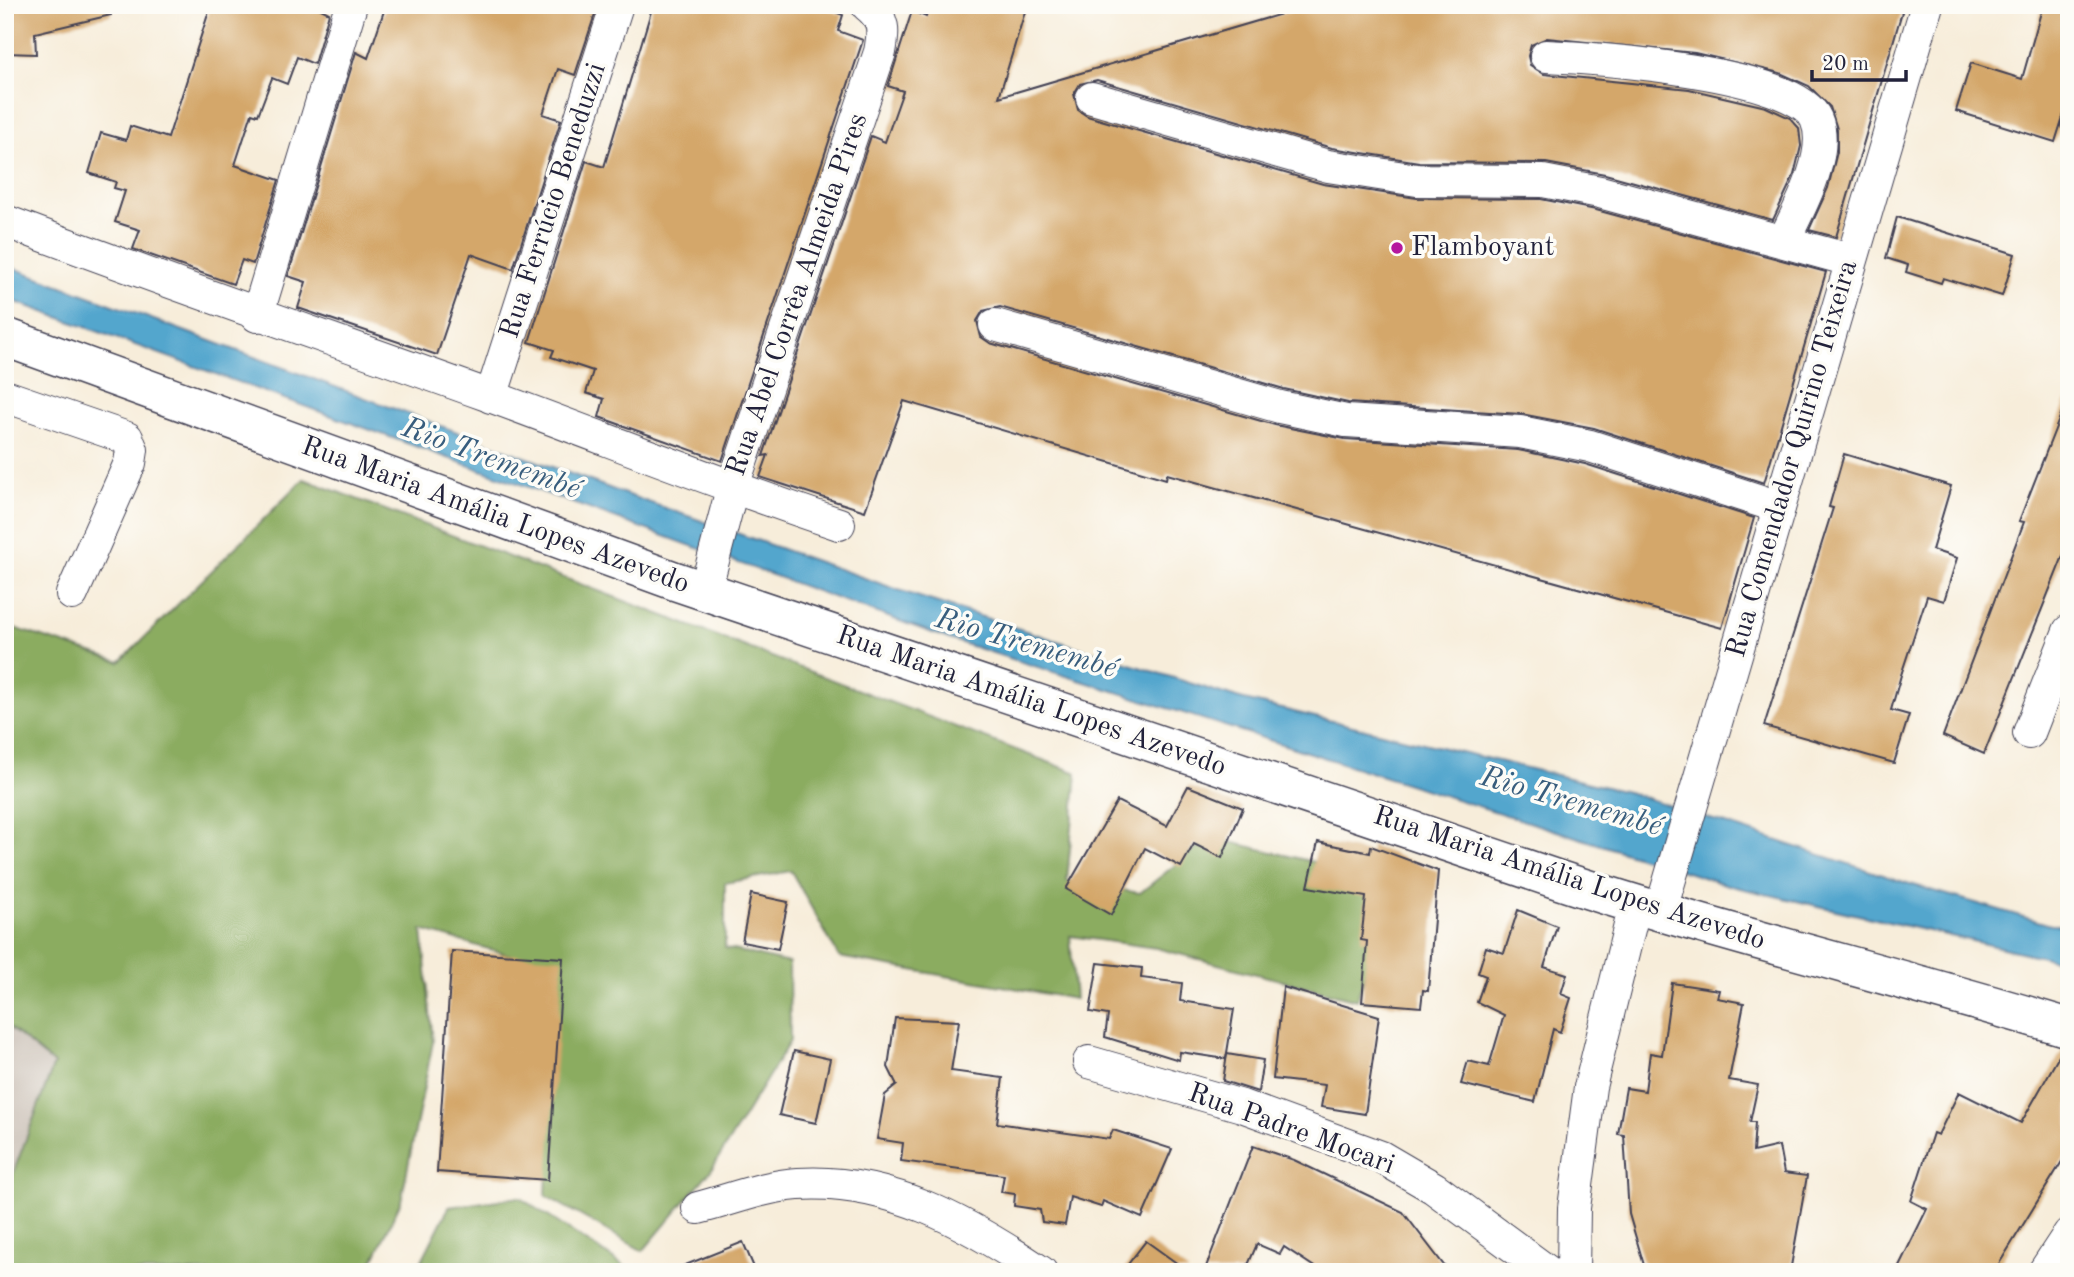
<svg xmlns="http://www.w3.org/2000/svg" width="2074" height="1277" viewBox="0 0 2074 1277" font-family="'Old Standard TT',serif">
  <style>
    .industrial { fill: #ccc2b9 }
    .forest { fill: #8bac61; stroke: #56674e; stroke-width: 2 }
    .water { fill: #52a6cd; stroke: #3a6484; stroke-width: 2 }
    .building { fill: #d4a76a }
    .lines { fill: none; stroke-linecap: round; stroke-linejoin: round }
    .minor-casing { stroke: #424053; stroke-width: 34 }
    .major-casing { stroke: #424053; stroke-width: 41 }
    .minor { stroke: #fff; stroke-width: 32 }
    .major { stroke: #fff; stroke-width: 38 }
    .poi-dot { fill: #b5179e; stroke: #fdfcf7; stroke-width: 2.5 }
    .labels { text-anchor: middle; dominant-baseline: central; stroke-width: 7; stroke-linejoin: round; paint-order: stroke }
    .street-label { font-size: 28px; fill: #22223b; stroke: #fdfcf7 }
    .poi-label { font-size: 28px; fill: #22223b; stroke: #fdfcf7; text-anchor: start }
    .water-label { font-size: 30px; font-style: italic; fill: #385d7d; stroke: #fdfcf7 }
  </style>
  <rect width="100%" height="100%" fill="#fdfcf7"/>
  <filter id="ink" filterUnits="userSpaceOnUse"><feTurbulence type="fractalNoise" baseFrequency=".0143" numOctaves="2"/><feDisplacementMap in="SourceGraphic" scale="14" xChannelSelector="R" yChannelSelector="G"/><feConvolveMatrix kernelMatrix="1 2 1 2 8 2 1 2 1" color-interpolation-filters="sRGB"/></filter>
  <filter id="wash" filterUnits="userSpaceOnUse"><feTurbulence type="fractalNoise" baseFrequency=".00686" numOctaves="4" result="noise"/><feDisplacementMap in="SourceGraphic" scale="28" xChannelSelector="R" yChannelSelector="G"/><feGaussianBlur stdDeviation="1.57" result="paint"/><feColorMatrix in="noise" values="0 0 0 0 0 0 0 0 0 0 0 0 0 0 0 0 0 1.4 0 .05"/><feComposite in="paint" operator="in"/></filter>
  <g filter="url(#wash)">
    <rect width="100%" height="100%" fill="#f7edda"/>
    <path class="industrial" d="M5,1024L54,1064L5,1194Z"/>
    <g class="forest">
      <path d="M304,479L1077,773L1067,881L1140,893L1210,837L1393,881L1357,1000L1156,948L1070,936L1075,999L839,957L791,871L725,883V948L789,963L790,1041L712,1169L643,1251L546,1196L555,968L422,930L433,1042L401,1201L368,1272H5V1195L54,1064L5,1024V625L120,662Z"/>
      <path d="M519,1197L633,1272H416L449,1207Z"/>
    </g>
    <path class="water" d="M5,265L628,495L910,594L1240,699L1631,793L1907,883L2051,925H2069V963L1731,886L952,640L5,298Z"/>
    <g id="blocks">
      <g class="building">
        <path d="M5,5H110L111,15L35,33L36,54L5,53Z"/>
        <path d="M211,5H313L329,13L314,64L297,57L287,84L272,78L258,115L252,113L235,165L279,180L253,264L242,260L233,284L133,249L140,230L115,222L125,191L114,188L116,182L89,173L101,133L126,140L130,126L168,138Z"/>
        <path d="M386,5H598L575,75L558,69L543,114L561,120L513,269L471,254L437,355L298,308L306,282L288,276L356,52L368,58Z"/>
        <path d="M653,5H817L843,15L838,31L863,40L722,461L599,417L604,399L586,393L593,371L551,357L554,350L529,342L586,161L604,167Z"/>
        <path d="M930,5H1027L999,97L1312,5H1904L1836,237L1809,230L1828,188L1837,152V129L1830,107L1809,86L1780,73L1695,53L1547,38L1531,45L1528,56L1530,65L1544,74L1689,89L1766,107L1790,118L1799,128L1801,146L1794,175L1773,220L1605,174L1546,163L1419,162L1332,148L1097,80L1080,84L1074,94L1078,110L1087,116L1323,184L1417,198L1541,199L1596,210L1826,272L1764,483L1594,428L1521,414L1348,403L1284,389L1000,307L983,311L977,321L981,337L990,343L1275,425L1345,439L1518,450L1585,464L1754,518L1722,628L1167,474L1166,479L904,401L865,511L760,477L768,455L763,456L871,136L885,142L903,91L888,86L912,11L926,17Z"/>
        <path d="M2043,5H2069V98L2055,142L1956,111L1971,63L2022,79Z"/>
        <path d="M1897,217L2015,254L2002,296L1943,278L1941,283L1906,272L1908,265L1886,258Z"/>
        <path d="M2067,399L2069,541L1984,754L1943,736L2024,522L2019,521Z"/>
        <path d="M1844,454L1951,486L1932,550L1957,558L1944,601L1927,596L1901,675L1891,710L1909,715L1894,763L1764,726L1833,508L1829,507Z"/>
        <path d="M1188,786L1243,808L1222,858L1194,844L1181,867L1145,848L1111,915L1066,889L1117,801L1167,826Z"/>
        <path d="M1318,842L1370,853L1371,846L1438,871L1428,991L1423,990L1421,1007L1362,1002L1367,941L1361,940L1366,897L1308,887Z"/>
        <path d="M751,894L788,902L778,949L742,942Z"/>
        <path d="M1518,910L1557,926L1544,967L1567,974L1561,994L1571,998L1560,1032L1553,1029L1535,1102L1461,1084L1468,1061L1489,1066L1504,1015L1477,1002L1486,976L1478,973L1486,947L1504,953Z"/>
        <path d="M452,951L563,958L548,1180L437,1172Z"/>
        <path d="M1098,963L1142,968L1141,978L1182,983L1180,1001L1234,1009L1226,1059L1180,1052L1179,1060L1105,1037L1108,1015L1090,1012Z"/>
        <path d="M1672,983L1719,990L1717,998L1744,1003L1729,1080L1758,1085L1750,1122H1755L1753,1152L1779,1146L1784,1173L1807,1176L1790,1272H1646L1629,1214L1624,1135L1618,1134L1626,1088L1645,1091L1650,1053L1662,1055Z"/>
        <path d="M1283,987L1379,1016L1365,1114L1321,1107L1325,1085L1273,1079Z"/>
        <path d="M895,1018L959,1021L951,1071L1003,1078L997,1123L1109,1139L1113,1130L1172,1149L1142,1218L1103,1201L1101,1207L1070,1197L1065,1225L1042,1222L1040,1210L1014,1206L1015,1194L1001,1192L1004,1175L901,1161L903,1143L877,1139L885,1095L897,1085L888,1067Z"/>
        <path d="M2063,1049H2069V1150L1994,1272H1896L1927,1209L1911,1201L1933,1133L1938,1135L1959,1092L2021,1123Z"/>
        <path d="M794,1051L830,1059L816,1123L779,1115Z"/>
        <path d="M1227,1054L1263,1060L1258,1092L1223,1081Z"/>
        <path d="M1253,1146L1294,1160L1403,1212L1449,1272H1322L1284,1247L1280,1254L1257,1244L1245,1272H1204Z"/>
        <path d="M1146,1241L1189,1272H1122Z"/>
        <path d="M743,1242L756,1272H673V1270Z"/>
      </g>
    </g>
  </g>
  <g filter="url(#ink)">
    <use href="#blocks" fill-opacity="0" stroke="#424053" stroke-width="2"/>
    <g class="lines">
      <defs>
        <g id="minor">
          <path d="M1546,56C1596,58 1795,72 1816,119C1831,153 1798,211 1784,240"/>
          <path d="M1092,98L1328,166L1417,180L1543,181L1600,192L1850,260"/>
          <path d="M5,221C165,282 326,337 487,395C605,438 720,485 839,524"/>
          <path d="M257,316L351,5"/>
          <path d="M995,325L1280,407L1346,421L1520,432L1590,446L1779,507"/>
          <path d="M5,396L127,438L132,450L130,463L72,594"/>
          <path d="M491,397L617,5"/>
          <path d="M705,591L732,489L880,52C884,31 885,19 867,5"/>
          <path d="M2029,733L2069,631"/>
          <path d="M1660,913L1927,5"/>
          <path d="M1089,1062L1242,1106L1381,1157L1434,1188L1548,1272"/>
          <path d="M698,1208C730,1200 764,1186 798,1184C889,1178 968,1223 1041,1272"/>
          <path d="M1573,1272L1574,1208L1590,1087L1635,905"/>
          <path d="M2044,1272L2069,1234"/>
        </g>
        <path id="major" d="M5,337L675,581L1556,879C1725,935 1899,976 2069,1028"/>
      </defs>
      <use href="#minor" class="minor-casing"/>
      <use href="#major" class="major-casing"/>
      <use href="#minor" class="minor"/>
      <use href="#major" class="major"/>
    </g>
  </g>
  <circle class="poi-dot" cx="1397" cy="248" r="7"/>
  <g class="labels">
    <g class="street-label">
      <text transform="translate(554 201) rotate(-72)">Rua Ferrúcio Beneduzzi</text>
      <text transform="translate(798 295) rotate(-71)">Rua Abel Corrêa Almeida Pires</text>
      <text transform="translate(1793 459) rotate(-74)">Rua Comendador Quirino Teixeira</text>
      <text transform="translate(495 516) rotate(20)">Rua Maria Amália Lopes Azevedo</text>
      <text transform="translate(1031 702) rotate(19)">Rua Maria Amália Lopes Azevedo</text>
      <text transform="translate(1569 879) rotate(18)">Rua Maria Amália Lopes Azevedo</text>
      <text transform="translate(1291 1130) rotate(20)">Rua Padre Mocari</text>
    </g>
    <g class="poi-label">
      <text x="1411" y="248">Flamboyant</text>
    </g>
    <g class="water-label">
      <text transform="translate(491 459) rotate(20)">Rio Tremembé</text>
      <text transform="translate(1026 644) rotate(16)">Rio Tremembé</text>
      <text transform="translate(1571 802) rotate(16)">Rio Tremembé</text>
    </g>
  </g>
  <rect width="2074" height="1277" fill="none" stroke="#fdfcf7" stroke-width="28"/>
  <path d="M1812 70v10h94v-10" fill="none" stroke="#22223b" stroke-width="3.5"/>
  <text x="1822" y="70" font-size="21" fill="#22223b" stroke="#fdfcf7" stroke-width="5" paint-order="stroke">20 m</text>
</svg>
